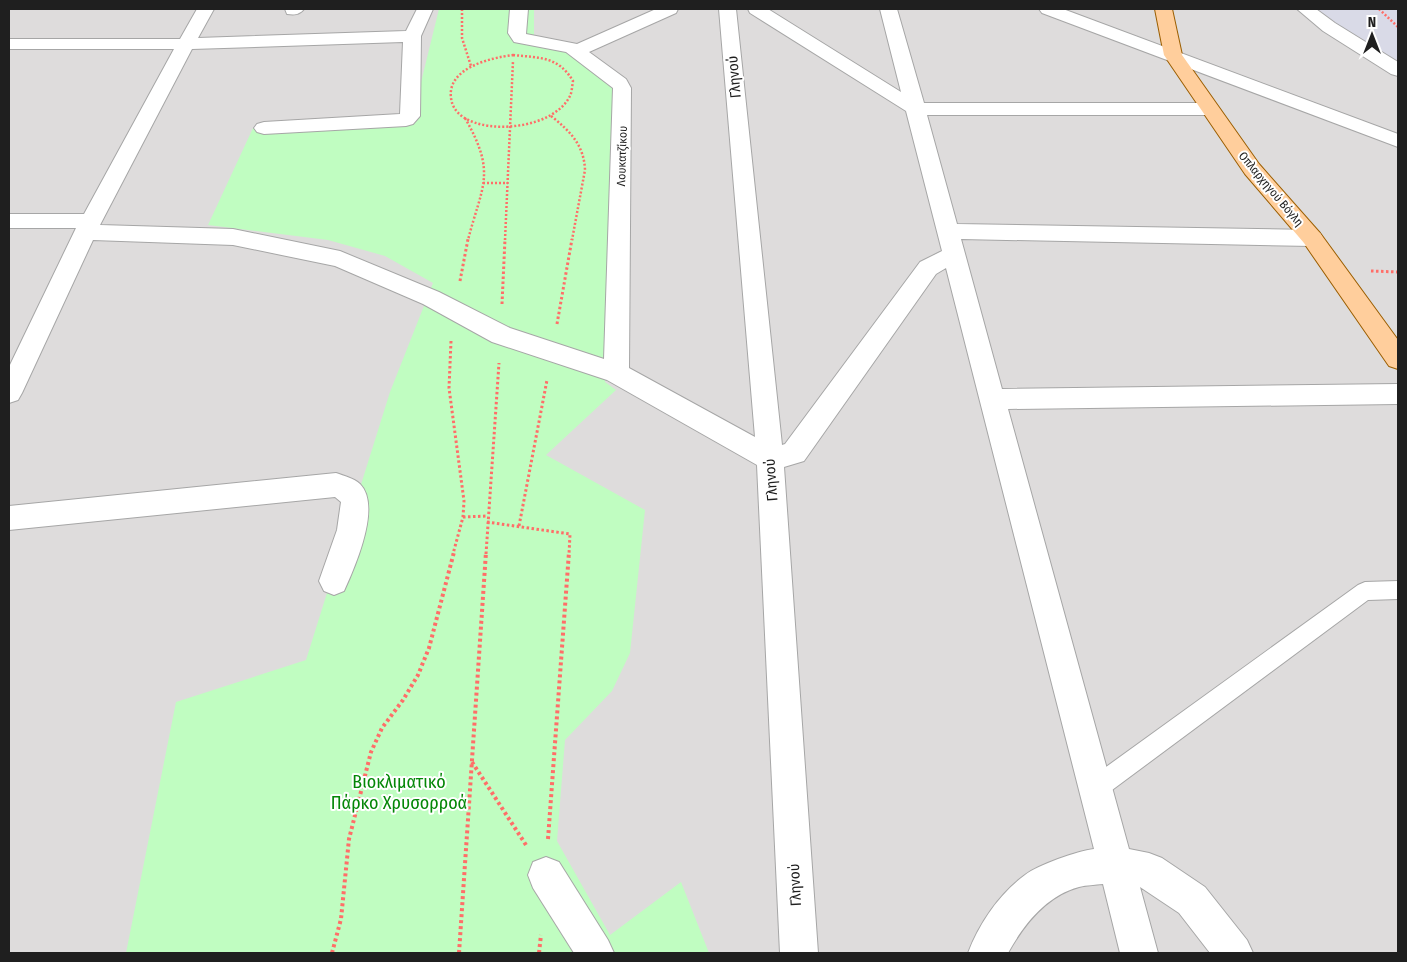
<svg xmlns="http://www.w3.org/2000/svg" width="1407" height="962" viewBox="0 0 1407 962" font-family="'Fira Sans Condensed',sans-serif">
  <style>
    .residential { fill: #dedcdc }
    .park { fill: #c0fdc1 }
    .plaza { fill: #d9dae7 }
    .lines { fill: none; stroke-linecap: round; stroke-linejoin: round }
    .service-casing { stroke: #a6a6a6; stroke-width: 2 }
    .minor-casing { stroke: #a6a6a6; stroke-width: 2 }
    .primary-casing { stroke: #9b5e00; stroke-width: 2 }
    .path-far2 { stroke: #ff6e68; stroke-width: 2.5; stroke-dasharray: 2 2; stroke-linecap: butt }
    .path-far1 { stroke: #ff6e68; stroke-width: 3; stroke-dasharray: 2.5 2.5; stroke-linecap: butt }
    .path { stroke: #ff6e68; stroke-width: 4; stroke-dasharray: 3 3; stroke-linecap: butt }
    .service { fill: #fff; fill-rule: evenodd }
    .minor { fill: #fff; fill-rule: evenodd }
    .primary { fill: #ffce9c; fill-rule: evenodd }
    .labels { text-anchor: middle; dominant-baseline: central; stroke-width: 4; stroke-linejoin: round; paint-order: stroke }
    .far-street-label { font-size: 12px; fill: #1f1f1f; stroke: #fff }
    .street-label { font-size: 15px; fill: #1f1f1f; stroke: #fff }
    .near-park-label { font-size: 18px; fill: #048707; stroke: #fff }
  </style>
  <rect width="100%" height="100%" fill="#f1ece5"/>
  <rect class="residential" x="9" y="9" width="1389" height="944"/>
  <path class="park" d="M439,9H534V39L564,51L614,87L605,382L616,390L546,455L645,510L630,653L612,691L565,740L557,841L610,935L681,882L709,953H126L176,702L306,660L390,392L433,283L385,256L328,240L208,225L253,128L411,123Z"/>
  <path class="plaza" d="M1306,9H1398V70L1329,27Z"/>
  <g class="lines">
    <defs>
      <path id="service" d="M1398,581V599L1368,600L1104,796L1096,799L1088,796L1085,788L1088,780L1358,585L1365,582Z"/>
      <g id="minor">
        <path d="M197,9H214L198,38L406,31L417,9H433L421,36L420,116L413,124L406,126L264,134L257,132L254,128L257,124L264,122L400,114L403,42L192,49L100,225L233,229L340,251L439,292L510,328L604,359L613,88L566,52L514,42L508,33L510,9H528L526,34L577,44L656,9H678L676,13L589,52L626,79L631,88L629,368L755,437L719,9H736L782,445L785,444L920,262L942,251L906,111L750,13L748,9H768L901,92L880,9H897L924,103H1209L1216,105L1219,109L1216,113L1209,115H927L957,224L1312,230L1320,233L1323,238L1320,243L1312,246L961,239L1002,389L1398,384V404L1008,409L1129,849L1149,853L1162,858L1205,887L1247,940L1253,953H1210L1179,913L1140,887L1158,953H1120L1103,884C1095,885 1087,885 1079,887C1046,896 1024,924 1008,953H968C979,924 999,894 1025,875C1038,865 1077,851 1094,849L946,268L936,274L804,461L784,467L818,953H780L757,465L607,380L492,342L423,304L335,266L233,245L93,240L22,393L18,400L9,403V367L76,228H9V214H84L174,49H9V39H180Z"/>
        <path d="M285,9H304C299,15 294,15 287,14Z"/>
        <path d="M1039,9H1063L1398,134V147L1042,13Z"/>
        <path d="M1297,9H1316L1335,23L1398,62V76L1391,74L1323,31Z"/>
        <path d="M336,473C344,476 354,478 360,484C382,506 355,567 344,591L334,595L324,591L319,581L337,530L341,502L335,497L9,530V506Z"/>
        <path d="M546,857L559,862L608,940L614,953H574L533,888L528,875L533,862Z"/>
      </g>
      <path id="primary" d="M1155,9H1172L1182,55L1259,164L1320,233L1398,340V369L1389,366L1304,243L1245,174L1164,55Z"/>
    </defs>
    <use href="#service" class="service-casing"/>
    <use href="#minor" class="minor-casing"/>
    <use href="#primary" class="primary-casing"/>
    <g class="path-far2">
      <path d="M462,9V38L471,66"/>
      <path d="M1379,9L1398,27"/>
      <path d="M513,55C540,58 558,56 573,81C572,86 572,92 570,96C554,128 490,135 463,117C456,112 452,106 451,98C447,68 490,58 513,55Z"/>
      <path d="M551,116C570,131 584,145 585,170L572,240"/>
      <path d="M465,118C497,174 482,185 468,240"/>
      <path d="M483,183H508"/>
      <path d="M505,240L513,61"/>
    </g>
    <g class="path-far1">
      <path d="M1371,271L1398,272"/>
      <path d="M460,281L468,239"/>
      <path d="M502,304L505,239"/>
      <path d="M557,324L572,239"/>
      <path d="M451,341L449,388L464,501L463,517L453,554"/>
      <path d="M463,517L488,516"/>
      <path d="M487,522L570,534L569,554"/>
      <path d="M519,526L547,380"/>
      <path d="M486,554L499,363"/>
    </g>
    <g class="path">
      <path d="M472,762L526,845"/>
      <path d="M548,839L569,552"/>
      <path d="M332,953L341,919L349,839L371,752L382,728L403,700L418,675L429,648L454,552"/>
      <path d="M459,953L486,552"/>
      <path d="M539,953L541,935"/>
    </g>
    <use href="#service" class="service"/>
    <use href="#minor" class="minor"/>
    <use href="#primary" class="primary"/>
  </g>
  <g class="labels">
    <g class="far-street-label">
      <text transform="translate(622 156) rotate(-88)">Λουκατζίκου</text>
      <text transform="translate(1271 189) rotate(50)">Οπλαρχηγού Βόγλη</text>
    </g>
    <g class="street-label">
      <text transform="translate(734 77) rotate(-95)">Γληνού</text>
      <text transform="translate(771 480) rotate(-94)">Γληνού</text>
      <text transform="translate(795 885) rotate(-93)">Γληνού</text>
    </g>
    <g class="near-park-label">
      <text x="399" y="782">Βιοκλιματικό<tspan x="399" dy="21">Πάρκο Χρυσορροά</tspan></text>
    </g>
  </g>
  <rect width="1407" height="962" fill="none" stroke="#1f1f1f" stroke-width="20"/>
  <g transform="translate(1372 35)" stroke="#ffffff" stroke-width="4" paint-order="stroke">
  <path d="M0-4L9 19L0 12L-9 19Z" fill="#1f1f1f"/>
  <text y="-8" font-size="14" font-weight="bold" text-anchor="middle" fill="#1f1f1f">N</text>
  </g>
</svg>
